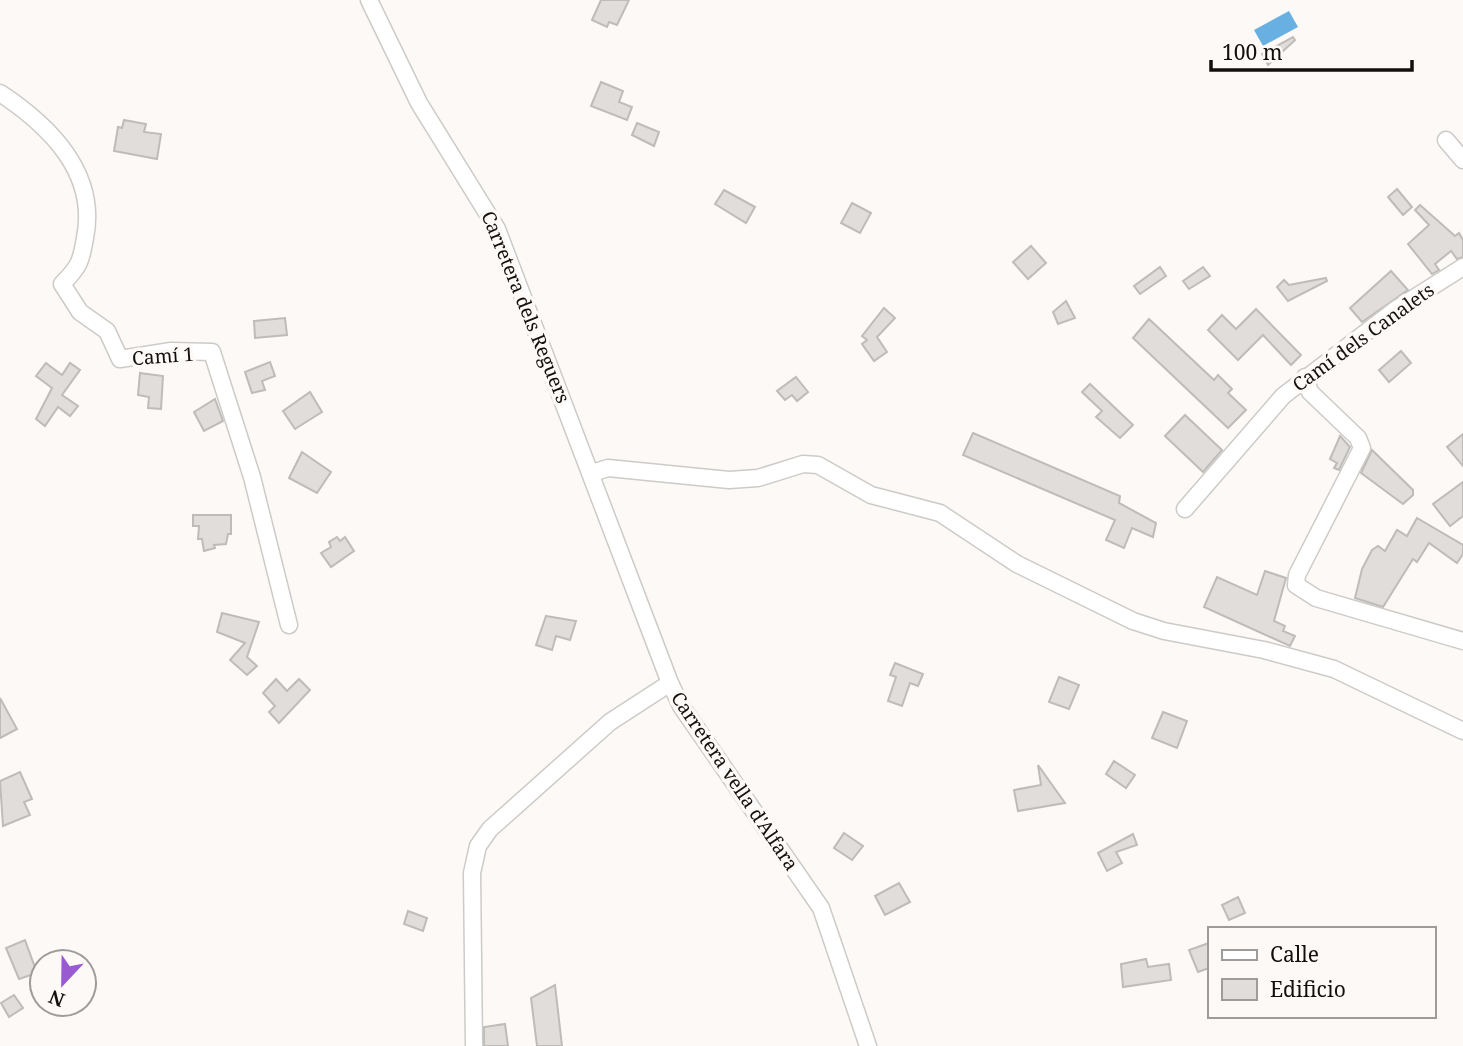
<svg xmlns="http://www.w3.org/2000/svg" width="1463" height="1046" viewBox="0 0 1463 1046" font-family="'Noto Serif',serif">
  <style>
    .water { fill: #68b0e1 }
    .building { fill: #e0ddda; stroke: #bebcb9; stroke-width: 2 }
    .lines { fill: none; stroke-linecap: round; stroke-linejoin: round }
    .minor-casing { stroke: #cdcbc7; stroke-width: 19 }
    .minor { stroke: #fff; stroke-width: 16 }
    .labels { text-anchor: middle; dominant-baseline: central; stroke-width: 7; stroke-linejoin: round; paint-order: stroke }
    .street-label { font-size: 19px; fill: #11100f; stroke: #fcf9f6 }
  </style>
  <rect width="100%" height="100%" fill="#fcf9f6"/>
  <path class="water" d="M1289,11L1298,27L1263,46L1254,30Z"/>
  <g class="building">
    <path d="M601,0H629L617,25L609,22L607,27L592,20Z"/>
    <path d="M1293,37L1295,40L1268,65L1262,54Z"/>
    <path d="M601,82L623,91L619,102L632,107L627,120L591,106Z"/>
    <path d="M124,120L146,124L144,132L161,134L157,159L114,151L118,127L122,128Z"/>
    <path d="M637,123L659,132L654,146L632,135Z"/>
    <path d="M1397,189L1412,207L1403,215L1388,197Z"/>
    <path d="M724,190L755,207L746,223L715,204Z"/>
    <path d="M852,203L871,213L860,233L841,223Z"/>
    <path d="M1420,205L1455,236L1459,233L1463,240V257L1457,259L1451,251L1435,264L1439,270L1432,274L1408,244L1429,225L1415,210Z"/>
    <path d="M1031,246L1046,263L1028,279L1013,262Z"/>
    <path d="M1160,267L1166,276L1140,294L1134,286Z"/>
    <path d="M1203,267L1210,276L1189,289L1183,281Z"/>
    <path d="M1391,271L1408,290L1362,322L1350,308Z"/>
    <path d="M1326,278L1327,281L1288,301L1277,287L1284,280L1289,285Z"/>
    <path d="M1066,301L1075,318L1058,324L1053,312Z"/>
    <path d="M884,308L895,318L877,337L887,352L874,361L862,344L867,340L862,336Z"/>
    <path d="M1256,309L1301,355L1291,365L1263,335L1238,360L1208,330L1222,315L1236,329Z"/>
    <path d="M285,318L287,335L255,338L254,321Z"/>
    <path d="M1149,319L1214,380L1218,375L1232,389L1228,393L1246,410L1228,428L1133,338Z"/>
    <path d="M1401,351L1411,363L1389,382L1379,370Z"/>
    <path d="M270,362L275,376L262,381L265,390L252,393L245,372Z"/>
    <path d="M46,363L62,375L70,363L80,370L62,395L78,406L70,416L58,407L45,426L36,419L52,388L36,376Z"/>
    <path d="M140,373L163,376L161,409L148,408L149,397L138,395Z"/>
    <path d="M796,377L808,392L797,401L792,395L785,400L777,391Z"/>
    <path d="M1090,384L1133,425L1120,438L1096,417L1102,411L1082,392Z"/>
    <path d="M310,392L322,412L295,429L283,411Z"/>
    <path d="M215,399L223,421L204,431L194,412Z"/>
    <path d="M1185,415L1222,450L1203,472L1165,436Z"/>
    <path d="M973,433L1120,496L1119,503L1156,523L1153,537L1132,528L1124,548L1106,540L1115,520L963,455Z"/>
    <path d="M1463,434V466L1447,447Z"/>
    <path d="M1340,436L1350,447L1339,470L1334,468L1337,463L1330,459Z"/>
    <path d="M1372,450L1413,490V495L1403,504L1361,473Z"/>
    <path d="M302,452L331,472L317,493L289,478Z"/>
    <path d="M1463,482V516L1450,526L1433,504Z"/>
    <path d="M193,515H231V534H228L226,544L214,545L215,548L204,551L202,539H198L199,526H193Z"/>
    <path d="M1417,518L1463,545V554L1457,563L1429,543L1417,562L1413,559L1383,607L1355,598L1362,569L1372,550L1378,546L1385,551L1397,530L1407,536Z"/>
    <path d="M337,537L340,541L345,537L354,551L331,567L321,553L331,547L329,542Z"/>
    <path d="M1265,571L1286,578L1274,621L1285,626L1283,631L1295,636L1290,646L1204,607L1217,577L1257,595Z"/>
    <path d="M222,613L259,622L247,657L257,666L247,675L230,660L245,643L217,632Z"/>
    <path d="M546,616L576,621L570,640L556,636L552,650L536,645Z"/>
    <path d="M895,663L923,674L918,686L910,683L902,706L888,701L896,677L890,675Z"/>
    <path d="M1059,677L1079,685L1069,709L1049,702Z"/>
    <path d="M276,679L287,691L299,679L310,690L279,723L269,712L275,706L263,693Z"/>
    <path d="M0,698L17,729L0,738Z"/>
    <path d="M1163,712L1187,721L1177,748L1152,738Z"/>
    <path d="M1114,761L1135,775L1126,788L1106,774Z"/>
    <path d="M1038,765L1065,803L1018,811L1014,790L1041,785Z"/>
    <path d="M20,772L32,799L24,802L30,815L3,826L0,781Z"/>
    <path d="M844,833L863,846L852,860L834,848Z"/>
    <path d="M1133,834L1137,845L1116,852L1122,863L1107,871L1098,853Z"/>
    <path d="M899,883L910,902L885,915L875,896Z"/>
    <path d="M1238,897L1245,913L1229,920L1222,905Z"/>
    <path d="M408,911L427,918L423,931L404,924Z"/>
    <path d="M25,940L37,973L19,979L6,948Z"/>
    <path d="M1209,943V968L1198,972L1189,950Z"/>
    <path d="M1146,959L1148,967L1169,964L1171,980L1123,987L1121,964Z"/>
    <path d="M555,985L562,1046H537L531,998Z"/>
    <path d="M14,995L23,1008L9,1017L1,1003Z"/>
    <path d="M505,1024L508,1046H484V1027Z"/>
  </g>
  <g class="lines">
    <defs>
      <g id="minor">
        <path d="M369,0L419,103L497,229L670,683L681,706L821,908L868,1046"/>
        <path d="M0,93C50,126 98,173 85,238C81,262 79,267 62,284L80,312L107,331L120,359L171,351L212,352L252,477L289,625"/>
        <path d="M1446,140L1463,160"/>
        <path d="M1305,377L1310,392L1358,438L1362,448L1297,575L1296,585L1316,598L1463,641"/>
        <path d="M592,473L608,468L729,480L758,478L803,464L818,465L871,495L940,513L1017,564L1133,621L1164,631L1264,650L1334,669L1463,731"/>
        <path d="M1185,509L1283,396L1395,310L1463,267"/>
        <path d="M474,1046L472,873L478,846L490,829L610,722L670,683"/>
      </g>
    </defs>
    <use href="#minor" class="minor-casing"/>
    <use href="#minor" class="minor"/>
  </g>
  <g class="labels">
    <g class="street-label">
      <text transform="translate(526 307) rotate(68)">Carretera dels Reguers</text>
      <text transform="translate(1363 337) rotate(-36)">Camí dels Canalets</text>
      <text transform="translate(163 356) rotate(-4)">Camí 1</text>
      <text transform="translate(735 781) rotate(56)">Carretera vella d'Alfara</text>
    </g>
  </g>
  <rect x="1208" y="927" width="228" height="91" fill="#fcf9f6" stroke="#9e9c9a" stroke-width="2"/>
  <rect x="1222" y="950" width="35" height="10" fill="#ffffff" stroke="#9e9c9a" stroke-width="2"/>
  <text x="1270" y="962" font-size="21" fill="#11100f">Calle</text>
  <rect x="1222" y="979" width="35" height="21" fill="#e0ddda" stroke="#9e9c9a" stroke-width="2"/>
  <text x="1270" y="997" font-size="21" fill="#11100f">Edificio</text>
  <g transform="translate(63 983) rotate(202)"><circle r="33" fill="#fcf9f6" stroke="#9e9c9a" stroke-width="2"/>
  <path d="M0-5L12 26L0 18L-12 26Z" fill="#9a5ad0"/>
  <text y="-10" font-size="19" font-weight="bold" text-anchor="middle" fill="#11100f">N</text>
  </g>
  <path d="M1211 60v10h201v-10" fill="none" stroke="#11100f" stroke-width="3.5"/>
  <text x="1222" y="60" font-size="21" fill="#11100f" stroke="#fcf9f6" stroke-width="5" paint-order="stroke">100 m</text>
</svg>
